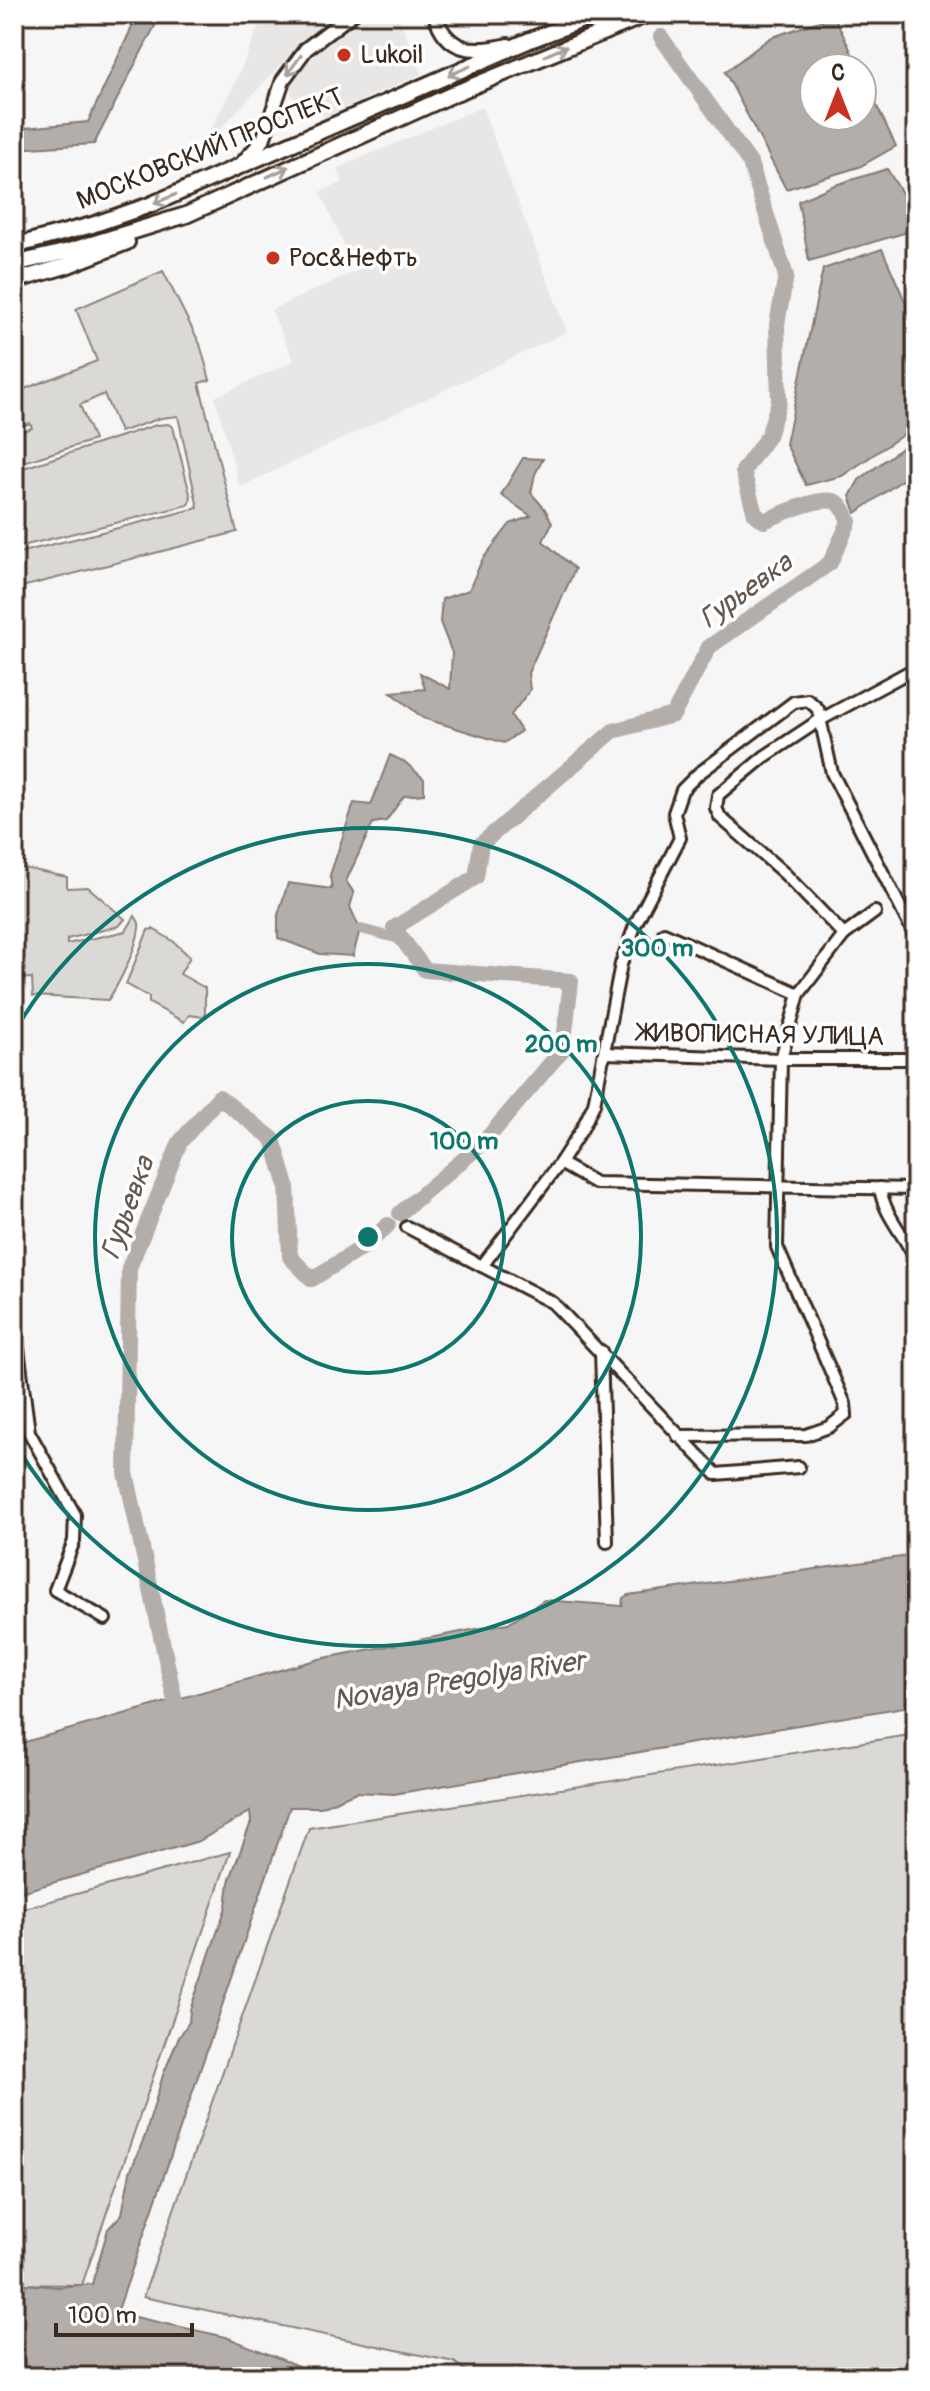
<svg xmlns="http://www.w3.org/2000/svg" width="930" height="2391" viewBox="0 0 930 2391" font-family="Pangolin,sans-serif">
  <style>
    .built { fill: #e9e7e6 }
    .green { fill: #dbd9d6; stroke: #8b827a; stroke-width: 2 }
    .water { fill: #b4aeaa; stroke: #847972; stroke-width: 2 }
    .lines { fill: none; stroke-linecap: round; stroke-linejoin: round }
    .canal { stroke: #b4aeaa; stroke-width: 10 }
    .river { stroke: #b4aeaa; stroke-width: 16 }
    .minor-casing { stroke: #3b2a1e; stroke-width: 16 }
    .major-casing { stroke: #3b2a1e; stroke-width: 18 }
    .highway-casing { stroke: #3b2a1e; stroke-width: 20 }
    .minor { stroke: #fff; stroke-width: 10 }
    .major { stroke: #fff; stroke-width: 12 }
    .highway { stroke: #fff; stroke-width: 14 }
    .oneway { stroke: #a79f9a }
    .ring { fill: none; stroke: #0f766e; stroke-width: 4 }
    .poi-dot { fill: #c8321e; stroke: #fff; stroke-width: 3 }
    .labels { text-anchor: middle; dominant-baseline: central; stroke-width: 7; stroke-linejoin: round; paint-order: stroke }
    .poi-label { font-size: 26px; fill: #3b2a1e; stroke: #fff; text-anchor: start }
    .street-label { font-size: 26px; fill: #3b2a1e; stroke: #fff }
    .water-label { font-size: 28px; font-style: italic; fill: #65584f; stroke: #fff }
    .centre { fill: #0f766e; stroke: #fff; stroke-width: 4 }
    .ring-label { font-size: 24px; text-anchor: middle; font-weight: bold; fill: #0f766e; stroke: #fff; stroke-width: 7; stroke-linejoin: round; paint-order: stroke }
  </style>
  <rect width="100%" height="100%" fill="#f7f6f6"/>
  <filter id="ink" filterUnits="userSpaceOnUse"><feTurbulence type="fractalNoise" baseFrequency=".0125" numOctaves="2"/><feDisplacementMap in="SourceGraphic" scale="16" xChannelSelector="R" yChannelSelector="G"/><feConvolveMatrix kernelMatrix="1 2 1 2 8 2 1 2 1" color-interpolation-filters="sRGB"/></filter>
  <g filter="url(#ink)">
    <g class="built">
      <path d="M264,14H340L305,39L198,153L237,79Z"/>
      <path d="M367,14H398L421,74L324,117L312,103L298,109L288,85L308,60Z"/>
      <path d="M482,107L567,332L240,487L215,397L294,361L271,310L356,271L320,192L343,182L337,168Z"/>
    </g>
    <g class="green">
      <path d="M163,271L200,344L210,380L199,383L237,532L14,589V554L198,508L178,416L161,418L120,432L104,394L80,405L94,440L14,465V434L32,428L30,423L14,430V393L97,361L76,309Z"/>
      <path d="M168,424L173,427L191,498L188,505L14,548V471L156,425Z"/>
      <path d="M14,866L67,877V888L88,887L125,919L119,926L67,939V944L126,931L135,916C138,921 140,922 139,928C137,948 119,984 108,1000L33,996L32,978L14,979Z"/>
      <path d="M153,929L173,941L190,957L180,974L205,988V1017L189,1015L184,1022L149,1003V997L126,984L148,930Z"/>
      <path d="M916,1734V2377H474L454,2362L143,2297L309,1828Z"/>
      <path d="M230,1852L82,2285L14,2284V1911Z"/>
    </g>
    <g class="water">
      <path d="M138,14H161L94,144L14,149V129L88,122Z"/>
      <path d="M834,16L859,68H814V116H862V75L896,146L859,167L786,189L725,72L770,38Z"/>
      <path d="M887,169L916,216L911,231L809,261L798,201L832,186Z"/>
      <path d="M882,249L916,326V426L842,476L806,485L786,444L823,269Z"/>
      <path d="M916,437V470L856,513L850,496L859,480Z"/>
      <path d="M523,458L543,459L535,474L531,493L545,509L552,523L543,541L575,569L528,673L530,690L511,715L521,731L504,743L423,718L391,692L425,689L420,673L450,689L452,653L440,622L442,599L469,590L482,560L510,524L531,516L501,495Z"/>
      <path d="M390,755L405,762L424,779V794L404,796L386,821L373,823L346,881L354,893L350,907L360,929L353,956L320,954L278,938V915L288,883L332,889L330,875L354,803L371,805Z"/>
      <path d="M916,1555V1705L394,1794L356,1792L321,1807H290L117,2313L226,2337L325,2377H14V2283L58,2287L92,2284L108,2229L122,2214L130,2172L145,2136L163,2075L178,2039L189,2022L190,2010L226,1907L229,1882L251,1822L250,1812L199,1841L14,1894V1745L319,1659L508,1623L544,1600L622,1606L623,1598L628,1595Z"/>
    </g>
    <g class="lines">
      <path class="canal" d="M361,929L403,940"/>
      <g class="river">
        <path d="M400,1213L484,1142L563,1049L571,981L425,970L394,928L476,877L481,844L613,731L673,715L709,647L830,563L849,522C846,514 843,504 834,501C816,497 781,514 764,521L755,514L743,471L768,436L779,401L777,324L786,276L750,163L661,37"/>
        <path d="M179,1720L126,1473L129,1268L180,1142L219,1097L273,1139L287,1186L290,1257L312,1279L365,1246L388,1225"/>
      </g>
      <defs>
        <g id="minor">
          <path d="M664,933L799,994"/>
          <path d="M844,935L785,874L720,817L716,808L718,795L764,757L820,720L916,668"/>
          <path d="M605,1053L781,1059H916"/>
          <path d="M560,1163L595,1183L916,1189"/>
          <path d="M880,1188C884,1216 906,1236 916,1261"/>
          <path d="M407,1227L553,1303L716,1474L799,1467"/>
          <path d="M482,1266L560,1163L582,1129L594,1104L621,964L636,923L680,838L674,813L682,790L698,774L794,702L808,700L818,709L832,773L916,938"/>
          <path d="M14,1318L29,1432L75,1515L74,1541L55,1590L105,1619"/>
          <path d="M601,1351L607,1542"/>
          <path d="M678,1436L806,1435L829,1427L846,1414L845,1404L777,1247L781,1059L799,994L844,935L875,912"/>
        </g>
        <g id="major">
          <path d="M435,14C446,53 474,53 508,45"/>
          <path d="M241,164L263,140L283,80L306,49L352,14"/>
        </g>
        <g id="highway">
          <path d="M14,246L92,225L150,205L530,40L598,14"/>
          <path d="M14,264L69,251L186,215L458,92L648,14"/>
          <path d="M14,281L66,266L127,242"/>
        </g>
      </defs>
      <use href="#minor" class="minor-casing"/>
      <use href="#major" class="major-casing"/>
      <use href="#highway" class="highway-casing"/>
      <use href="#minor" class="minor"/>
      <use href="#major" class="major"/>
      <use href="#highway" class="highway"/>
    </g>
    <defs><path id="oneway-shaft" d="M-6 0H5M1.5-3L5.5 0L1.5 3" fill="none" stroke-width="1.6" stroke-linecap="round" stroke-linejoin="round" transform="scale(2)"/></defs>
    <g class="oneway">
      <use href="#oneway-shaft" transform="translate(556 51) rotate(-23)"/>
      <use href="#oneway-shaft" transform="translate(294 65) rotate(126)"/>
      <use href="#oneway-shaft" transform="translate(459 71) rotate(156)"/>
      <use href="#oneway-shaft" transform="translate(278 172) rotate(-25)"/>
      <use href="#oneway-shaft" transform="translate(165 199) rotate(157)"/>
    </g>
  </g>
  <g class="ring">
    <circle cx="368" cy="1237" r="136"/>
    <circle cx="368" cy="1237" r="273"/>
    <path d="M16 1029A409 409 0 1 1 16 1445"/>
  </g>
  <g class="poi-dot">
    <circle cx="344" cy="55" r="8"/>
    <circle cx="273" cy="258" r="8"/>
  </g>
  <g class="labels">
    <g class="poi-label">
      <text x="360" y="55">Lukoil</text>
      <text x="289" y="258">Рос&amp;Нефть</text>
    </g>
    <g class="street-label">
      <text transform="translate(210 149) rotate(-22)">МОСКОВСКИЙ ПРОСПЕКТ</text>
      <text transform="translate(761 1035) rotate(1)">ЖИВОПИСНАЯ УЛИЦА</text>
    </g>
    <g class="water-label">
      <text transform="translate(746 591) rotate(-36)">Гурьевка</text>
      <text transform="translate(128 1208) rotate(-70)">Гурьевка</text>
      <text transform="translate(459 1681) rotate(-9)">Novaya Pregolya River</text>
    </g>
  </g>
  <circle cx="368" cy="1237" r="12" class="centre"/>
  <g class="ring-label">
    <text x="657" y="956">300 m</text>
    <text x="561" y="1052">200 m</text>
    <text x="464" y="1149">100 m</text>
  </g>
  <rect width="930" height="2391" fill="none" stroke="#fff" stroke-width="48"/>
  <rect x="24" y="24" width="882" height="2343" fill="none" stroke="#3b2a1e" stroke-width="3" filter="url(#ink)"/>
  <g transform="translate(838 92)"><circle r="38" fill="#ffffff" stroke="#b1aaa5" stroke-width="2"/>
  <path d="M0-6L14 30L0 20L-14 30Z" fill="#c8321e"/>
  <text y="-12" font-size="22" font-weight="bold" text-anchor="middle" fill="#3b2a1e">С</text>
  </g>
  <path d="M56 2323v12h136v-12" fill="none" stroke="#3b2a1e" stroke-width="4"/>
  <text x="68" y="2323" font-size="24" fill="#3b2a1e" stroke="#ffffff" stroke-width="6" paint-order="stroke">100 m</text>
</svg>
